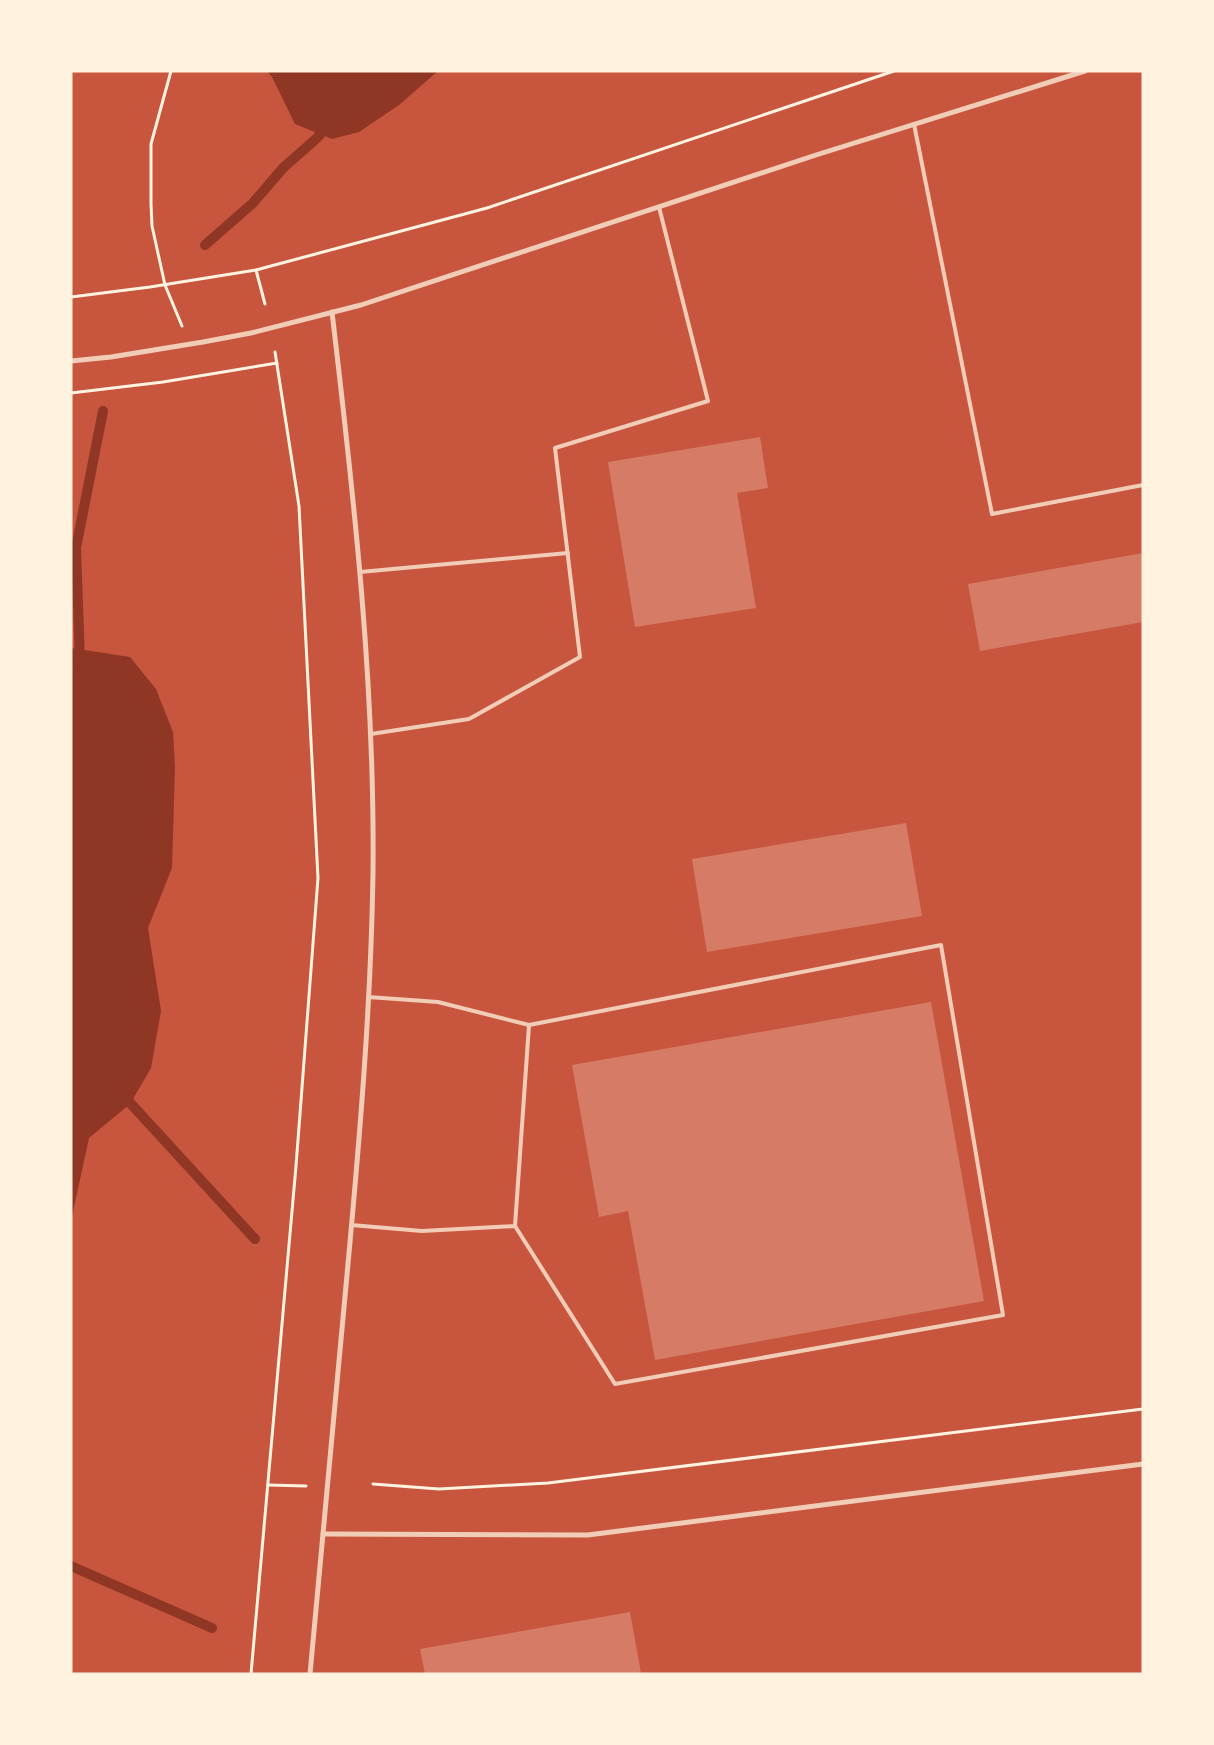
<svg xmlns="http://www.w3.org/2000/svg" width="1214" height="1745" viewBox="0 0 1214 1745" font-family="Cabin,sans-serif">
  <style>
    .water { fill: #8f3625 }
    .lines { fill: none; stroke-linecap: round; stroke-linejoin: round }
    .stream { stroke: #8f3625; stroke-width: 10 }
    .building { fill: #d67c66 }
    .path { stroke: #fff3e0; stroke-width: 3 }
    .service { stroke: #f1ccb7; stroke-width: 4 }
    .minor { stroke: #f1ccb7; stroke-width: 5 }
  </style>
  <rect width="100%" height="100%" fill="#c8553d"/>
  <g class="water">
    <path d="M267,71H438L399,105L359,132L332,139L295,124L272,77Z"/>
    <path d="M71,648L130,657L156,689L173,732L175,767L172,868L148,928L161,1011L151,1068L130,1104L89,1138L71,1221Z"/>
  </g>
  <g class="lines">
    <g class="stream">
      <path d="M205,245L253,203L283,168L317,138L329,124"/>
      <path d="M80,661L76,548L103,411"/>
      <path d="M122,1094L255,1239"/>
      <path d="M71,1566L212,1628"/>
    </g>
  </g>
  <g class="building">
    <path d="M760,437L768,488L737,493L756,608L635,627L608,462Z"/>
    <path d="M1143,553V622L980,651L968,584Z"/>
    <path d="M906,823L922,916L707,952L692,859Z"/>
    <path d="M931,1002L984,1301L655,1360L628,1211L599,1217L572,1065Z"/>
    <path d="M630,1612L641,1673L425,1674L420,1649Z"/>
  </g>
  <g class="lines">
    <g class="path">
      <path d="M171,71L151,144V204L152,226L165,285L182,326"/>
      <path d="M256,270L265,304"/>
      <path d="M71,297L150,287L256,270L487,208L894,71"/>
      <path d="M71,393L163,382L277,363"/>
      <path d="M373,1484L439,1489L548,1483L1143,1409"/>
      <path d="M268,1485L306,1486"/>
      <path d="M251,1674L296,1166L318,878L299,506L275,352"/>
    </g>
    <g class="service">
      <path d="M914,124L992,514L1143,485"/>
      <path d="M360,572L568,553"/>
      <path d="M371,734L469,719L580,657L555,448L708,401L659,207"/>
      <path d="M368,997L438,1002L529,1025"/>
      <path d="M351,1225L422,1231L515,1226L529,1025L941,945L1003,1315L615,1384L515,1226"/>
    </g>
    <g class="minor">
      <path d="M71,361L111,357L203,342L251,333L361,305L816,155L1085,71"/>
      <path d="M323,1534L588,1535L1143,1464"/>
      <path d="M310,1674C323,1537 335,1400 348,1264C360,1134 371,1004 373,873C375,685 354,498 332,312"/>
    </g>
  </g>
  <rect width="1214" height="1745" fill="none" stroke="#fff3e0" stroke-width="145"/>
</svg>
